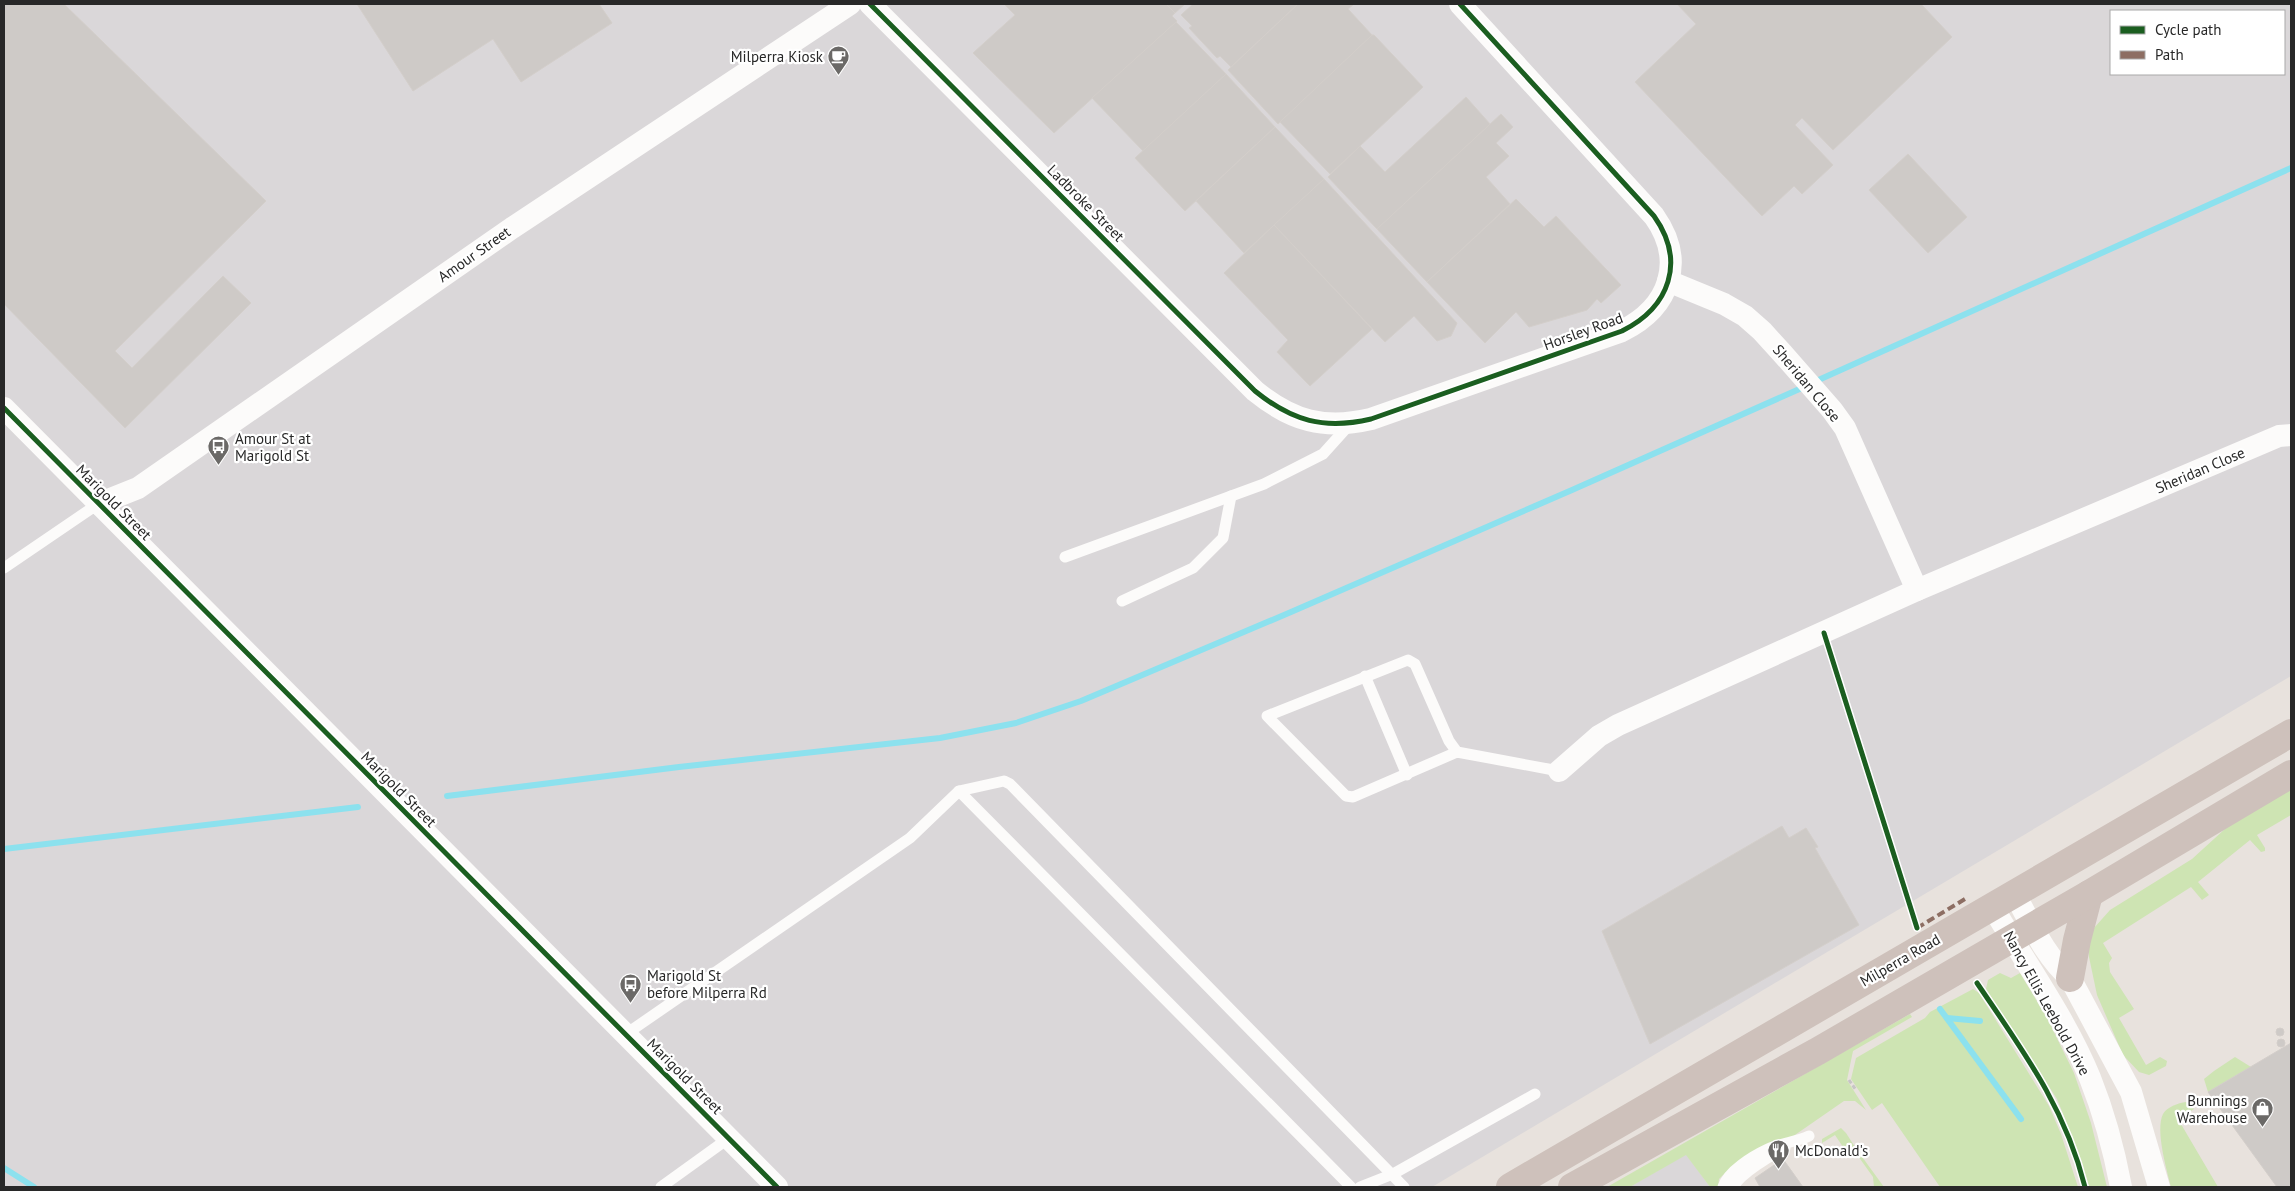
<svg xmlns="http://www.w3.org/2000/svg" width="2295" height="1191" viewBox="0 0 2295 1191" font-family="'PT Sans',sans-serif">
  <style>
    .industrial { fill: #dad7d9; fill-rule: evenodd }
    .green { fill: #cee4b3 }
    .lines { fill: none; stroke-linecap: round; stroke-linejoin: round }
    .stream { stroke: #8ce1ee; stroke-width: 6 }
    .building { fill: #cecac7; stroke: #d3ceca }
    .path { stroke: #c6c5c5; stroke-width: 3; stroke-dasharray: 4 2.5; stroke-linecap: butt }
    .lane { stroke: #fcfbfa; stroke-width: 11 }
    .street { stroke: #fcfbfa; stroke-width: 22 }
    .highway { stroke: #cec1bb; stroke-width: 28 }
    .quiet { stroke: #8d6e63; stroke-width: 4; stroke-dasharray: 8 4; stroke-linecap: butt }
    .cycleway-casing { stroke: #fff; stroke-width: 8 }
    .cycleway { stroke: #1b5e20; stroke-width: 5 }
    .labels { text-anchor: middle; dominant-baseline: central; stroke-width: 4.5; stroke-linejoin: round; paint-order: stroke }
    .poi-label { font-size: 15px; fill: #282828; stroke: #fff; text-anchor: start }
    .street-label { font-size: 15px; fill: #282828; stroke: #fff }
  </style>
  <rect width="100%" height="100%" fill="#e8e2dd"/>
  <g class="industrial">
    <path d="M4,4H2291V676L1432,1187H4ZM2111,11H2284V74H2111Z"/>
    <path d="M1686,1154L1710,1187H1630Z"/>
  </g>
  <g class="green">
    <path d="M2291,789V815L2257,835L2265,848V851L2261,852L2250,840L2198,882L2209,895L2202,900L2191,887L2103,943L2112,958L2109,963L2110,972L2134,1009L2119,1018L2146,1065L2160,1057L2167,1061L2166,1066L2149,1075L2139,1072L2123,1055L2097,995L2089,957L2088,945L2094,928L2110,910L2192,859L2226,828Z"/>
    <path d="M2000,973L2011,978L2020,973L2047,1018L2074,1073L2091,1123L2107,1187H2089L2078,1151L2057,1099L1986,989L1988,980Z"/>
    <path d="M1973,989L1979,993L2049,1106L2061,1134L2078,1187H1940L1882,1103L1872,1110L1851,1079L1856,1058L1925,1018L1930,1012Z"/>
    <path d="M1910,1014L1912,1017L1853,1051L1847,1080L1866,1110L1855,1101H1844L1792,1137L1765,1145L1723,1175L1719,1179L1718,1187H1710L1686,1155L1630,1187H1607Z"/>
    <path d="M2235,1057L2251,1067L2208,1092L2204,1079L2214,1071Z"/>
    <path d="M2186,1102L2194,1109L2178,1119L2218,1187H2171C2167,1171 2155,1130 2163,1114C2167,1107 2178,1103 2186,1102Z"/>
    <path d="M1841,1128L1846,1133L1855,1147L1847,1153L1835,1135L1822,1143V1139Z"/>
    <path d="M1860,1154L1884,1187H1874L1873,1177L1858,1156Z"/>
  </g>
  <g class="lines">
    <g class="stream">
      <path d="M1814,382L2291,168"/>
      <path d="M447,796L679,767L940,738L1016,723L1081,701L1291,612L1572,490L1804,387"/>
      <path d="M4,849L358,807"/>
      <path d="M1940,1009L2021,1119"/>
      <path d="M1947,1018L1980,1021"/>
      <path d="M4,1168L34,1187"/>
    </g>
  </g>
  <g class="building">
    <path d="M4,4H64L266,201L115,351L132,368L223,276L251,303L125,428L4,304Z"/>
    <path d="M357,4H599L612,23L521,82L493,39L413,91Z"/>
    <path d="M1004,4H1166L1175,13L1172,16L1177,21L1054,133L973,53L1015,15Z"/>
    <path d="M1166,4H1185L1175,13Z"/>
    <path d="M1193,4H1298L1231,67L1220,56L1217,58L1189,28L1192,26L1181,15Z"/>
    <path d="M1298,4H1354L1348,9L1372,35L1278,124L1228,70Z"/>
    <path d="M1677,4H1921L1952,37L1833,150L1802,118L1795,125L1833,165L1802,194L1794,186L1762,216L1635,82L1696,24Z"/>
    <path d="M1176,22L1226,74L1143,151L1092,98Z"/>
    <path d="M1372,35H1374L1423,87L1330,174L1280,122Z"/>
    <path d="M1226,74L1275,127L1185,211L1135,158Z"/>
    <path d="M1466,97L1490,124L1377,229L1328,177L1360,146L1385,172Z"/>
    <path d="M1501,114L1513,127L1496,143L1509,156L1486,177L1510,204L1427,282L1377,229Z"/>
    <path d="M1275,127L1324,179L1244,253L1196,201Z"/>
    <path d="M1908,154L1967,217L1928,253L1869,190Z"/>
    <path d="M1324,179L1457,323L1451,336L1437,341L1414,316L1385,342L1274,225Z"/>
    <path d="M1516,199L1544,227L1556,216L1621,285L1601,303L1597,299L1587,310L1529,327L1516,312L1485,343L1427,282Z"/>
    <path d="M1274,225L1372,329L1310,386L1277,352L1288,340L1224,273Z"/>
    <path d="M1782,826L1789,838L1806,828L1818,847L1815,848L1859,925L1650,1044L1602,931Z"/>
    <circle cx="2280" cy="1032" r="4"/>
    <circle cx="2281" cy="1043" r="4"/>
    <path d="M2291,1043V1187H2277L2208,1092Z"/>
    <path d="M1783,1159L1803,1187H1760L1755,1178Z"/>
  </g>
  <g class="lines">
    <path class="path" d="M1849,1080L1856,1090"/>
    <g class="lane">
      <path d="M1065,557L1264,484L1323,454L1350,424"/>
      <path d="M4,568L98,504"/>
      <path d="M1122,601L1193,568L1223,538L1231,496"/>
      <path d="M1365,676L1407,775"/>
      <path d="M1457,752L1353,797L1346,796L1267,716L1408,660L1415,664L1449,741L1457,752L1559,771"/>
      <path d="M959,791L1351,1187"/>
      <path d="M626,1034L910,838L959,791L1004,781L1010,784L1404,1187"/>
      <path d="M661,1187L729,1138"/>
      <path d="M1360,1187L1393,1174L1535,1094"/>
      <path d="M1723,1187C1728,1171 1753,1156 1768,1149C1781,1143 1796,1142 1809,1136"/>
      <path d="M1733,1187C1741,1173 1770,1156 1785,1148"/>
    </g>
    <g class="street">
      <path d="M870,4L1255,391C1292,421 1324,430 1371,419L1622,331C1670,307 1686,261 1654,216L1460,4"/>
      <path d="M1668,281L1724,304L1745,316L1762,331L1782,353L1832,410L1845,428L1917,590"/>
      <path d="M4,408L777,1187"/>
      <path d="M98,504L138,488L512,228L850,4"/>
      <path d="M1559,771L1599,736L1618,725L1917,590L2279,436L2291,435"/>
      <path d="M2014,893C2031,923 2044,955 2070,978L2131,1092L2159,1187"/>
      <path d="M1992,906C2024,961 2066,1019 2090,1078C2104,1113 2114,1150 2121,1187"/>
    </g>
    <g class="highway">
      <path d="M2070,978L2077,940L2089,894"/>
      <path d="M1510,1187L2291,733"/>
      <path d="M1572,1187L1818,1051L2089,894L2291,774"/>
    </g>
    <path class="quiet" d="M1917,928L1965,899"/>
    <defs>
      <g id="cycleway">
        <path d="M870,4L1255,391C1292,421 1324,430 1371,419L1622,331C1670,307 1686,261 1654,216L1460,4"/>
        <path d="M4,408L777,1187"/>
        <path d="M1824,633L1917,928"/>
        <path d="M1977,983C2023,1051 2065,1107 2085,1187"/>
      </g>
    </defs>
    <use href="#cycleway" class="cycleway-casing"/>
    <use href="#cycleway" class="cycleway"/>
  </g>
  <defs>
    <symbol id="cafe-pin" viewBox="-11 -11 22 30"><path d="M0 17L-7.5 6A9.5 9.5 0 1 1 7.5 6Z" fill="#6b6967" stroke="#fff"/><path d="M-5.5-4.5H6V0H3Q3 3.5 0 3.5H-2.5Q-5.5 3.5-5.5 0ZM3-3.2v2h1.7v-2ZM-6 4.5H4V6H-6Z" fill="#fff"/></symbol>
    <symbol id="bus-pin" viewBox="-11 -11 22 30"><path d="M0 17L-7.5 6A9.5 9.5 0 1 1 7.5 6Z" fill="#6b6967" stroke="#fff"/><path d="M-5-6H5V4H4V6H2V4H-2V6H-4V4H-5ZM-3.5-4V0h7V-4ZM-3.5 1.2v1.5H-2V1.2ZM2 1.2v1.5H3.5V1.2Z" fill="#fff"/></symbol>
    <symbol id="shop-pin" viewBox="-11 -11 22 30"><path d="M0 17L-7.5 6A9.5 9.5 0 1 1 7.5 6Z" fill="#6b6967" stroke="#fff"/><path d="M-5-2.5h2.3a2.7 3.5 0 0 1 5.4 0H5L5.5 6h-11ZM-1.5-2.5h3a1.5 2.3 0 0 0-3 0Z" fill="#fff"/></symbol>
    <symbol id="restaurant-pin" viewBox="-11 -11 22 30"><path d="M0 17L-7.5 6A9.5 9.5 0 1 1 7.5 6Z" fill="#6b6967" stroke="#fff"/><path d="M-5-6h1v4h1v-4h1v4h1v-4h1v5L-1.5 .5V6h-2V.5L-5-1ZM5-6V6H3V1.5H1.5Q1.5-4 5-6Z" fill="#fff"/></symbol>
  </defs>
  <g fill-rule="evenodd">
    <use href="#cafe-pin" x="826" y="44" width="25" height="34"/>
    <use href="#bus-pin" x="206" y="434" width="25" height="34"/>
    <use href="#bus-pin" x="618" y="972" width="25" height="34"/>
    <use href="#shop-pin" x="2250" y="1096" width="25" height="34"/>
    <use href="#restaurant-pin" x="1766" y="1138" width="25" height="34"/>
  </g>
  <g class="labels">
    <g class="poi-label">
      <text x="823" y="56" text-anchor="end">Milperra Kiosk</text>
      <text x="235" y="438">Amour St at<tspan x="235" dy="17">Marigold St</tspan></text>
      <text x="647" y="975">Marigold St<tspan x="647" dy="17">before Milperra Rd</tspan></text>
      <text x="2247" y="1100" text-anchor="end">Bunnings<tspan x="2247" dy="17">Warehouse</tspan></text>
      <text x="1795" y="1150">McDonald's</text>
    </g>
    <g class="street-label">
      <text transform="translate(1086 203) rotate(45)">Ladbroke Street</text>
      <text transform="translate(474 254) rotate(-35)">Amour Street</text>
      <text transform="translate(1583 331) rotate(-20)">Horsley Road</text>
      <text transform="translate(1807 383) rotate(50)">Sheridan Close</text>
      <text transform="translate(2200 470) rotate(-23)">Sheridan Close</text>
      <text transform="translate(114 502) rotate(45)">Marigold Street</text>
      <text transform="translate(399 789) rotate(45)">Marigold Street</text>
      <text transform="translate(1900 960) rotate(-30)">Milperra Road</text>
      <text transform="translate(2047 1003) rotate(61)">Nancy Ellis Leebold Drive</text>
      <text transform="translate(685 1076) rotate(45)">Marigold Street</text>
    </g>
  </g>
  <rect width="2295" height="1191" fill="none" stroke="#282828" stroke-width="10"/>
  <rect x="2110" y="10" width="175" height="65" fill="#ffffff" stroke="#a9a9a9"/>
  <rect x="2120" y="26" width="25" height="8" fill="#1b5e20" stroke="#a9a9a9"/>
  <text x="2155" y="35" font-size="15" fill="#282828">Cycle path</text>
  <rect x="2120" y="51" width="25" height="8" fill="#8d6e63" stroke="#a9a9a9"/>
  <text x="2155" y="60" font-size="15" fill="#282828">Path</text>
</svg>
